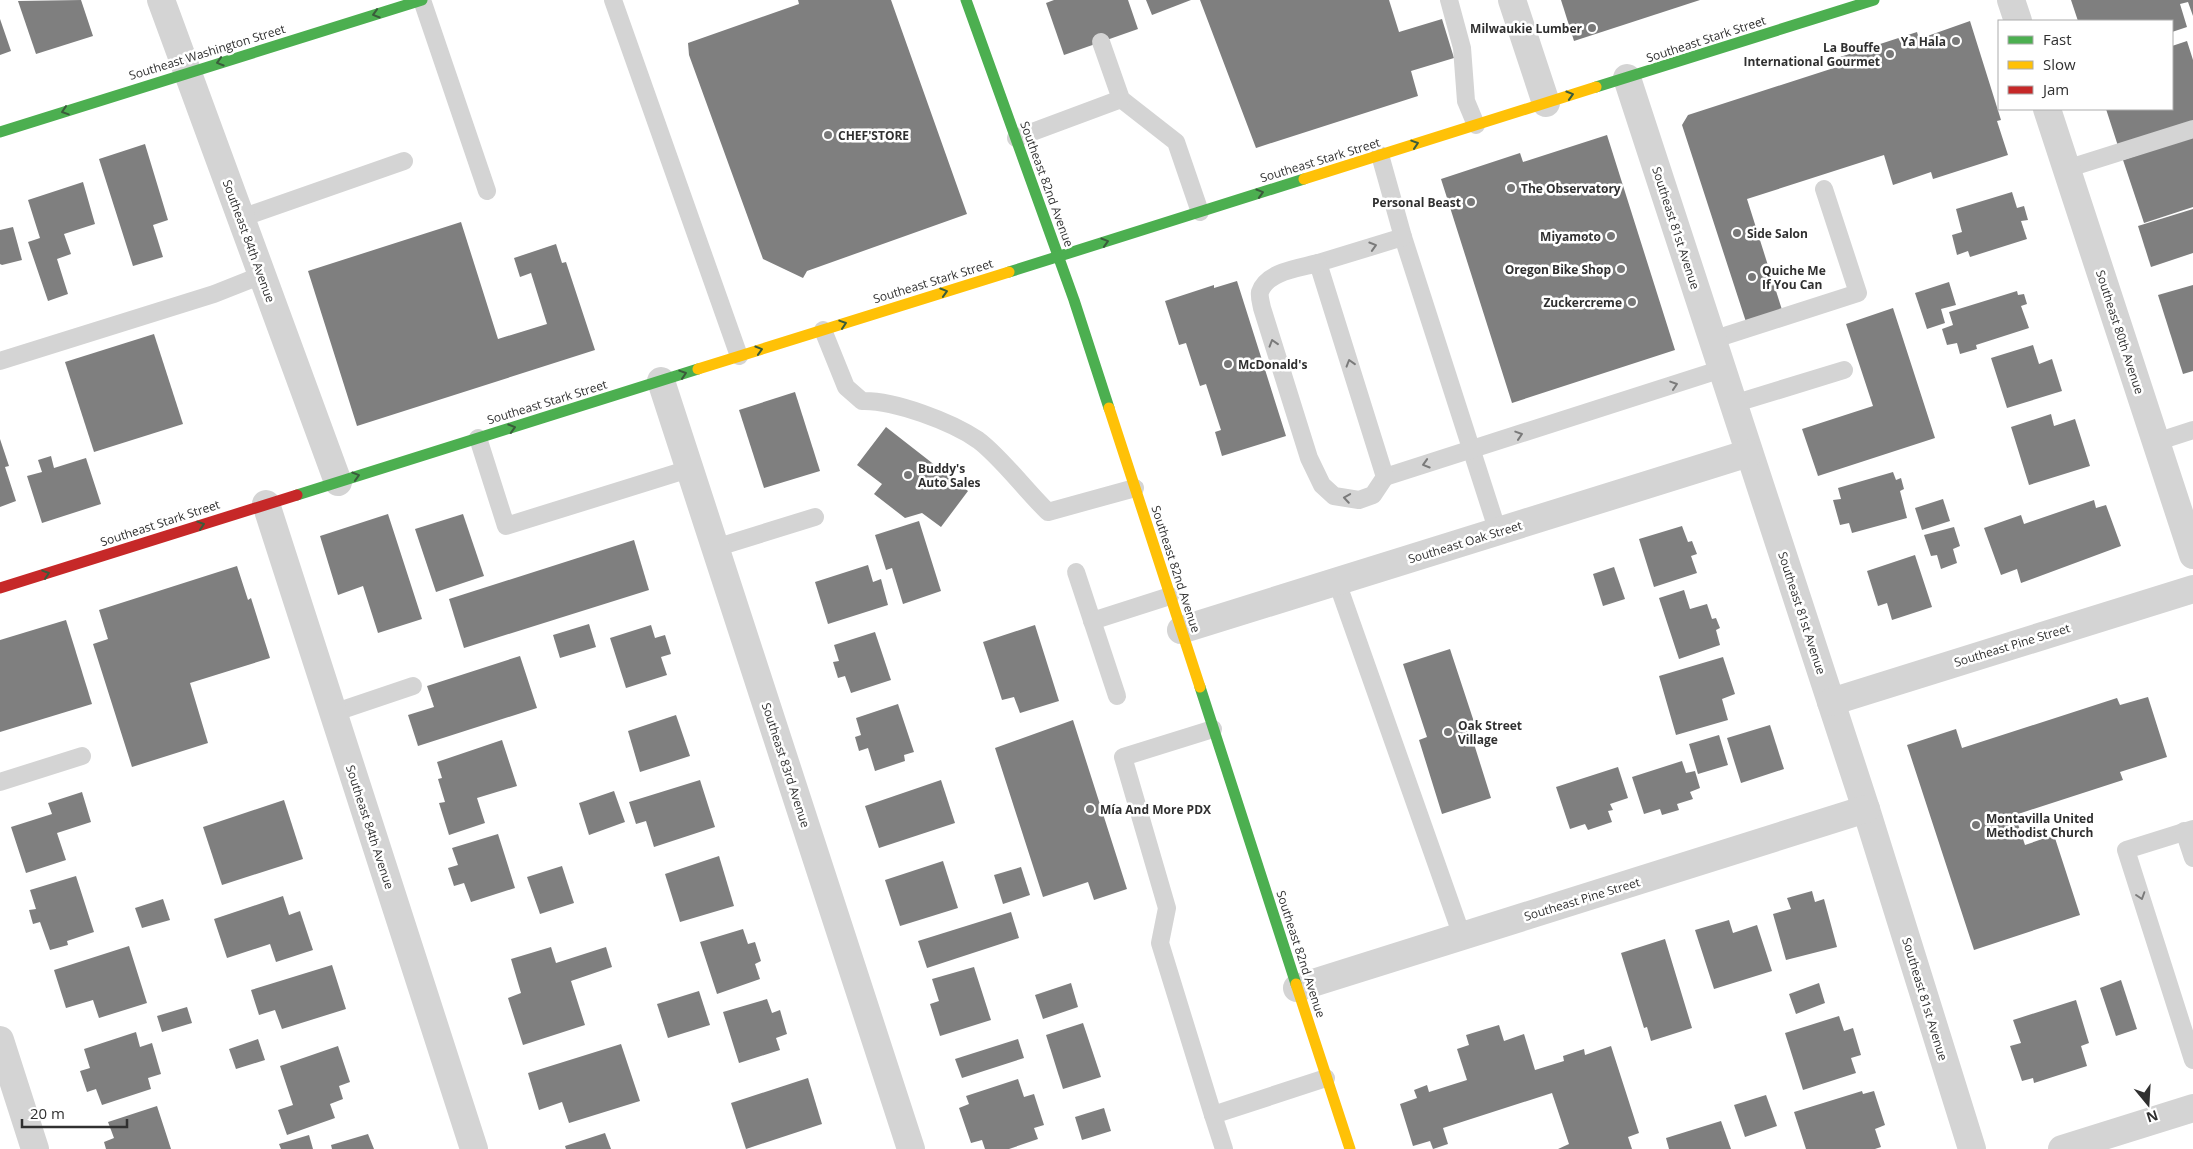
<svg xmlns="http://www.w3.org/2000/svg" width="2193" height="1149" viewBox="0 0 2193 1149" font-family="'Open Sans',sans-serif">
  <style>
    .building { fill: #7f7f7f }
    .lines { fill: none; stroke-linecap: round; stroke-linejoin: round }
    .lane { stroke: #d4d4d4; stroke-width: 18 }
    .street { stroke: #d4d4d4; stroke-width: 28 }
    .fast { stroke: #4caf50; stroke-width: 11 }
    .slow { stroke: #ffc107; stroke-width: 11 }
    .jam { stroke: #c62828; stroke-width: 11 }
    .oneway { stroke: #3a5c3b }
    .oneway2 { stroke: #7a7a7a }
    .poi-dot { fill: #787878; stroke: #fff; stroke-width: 2 }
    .labels { text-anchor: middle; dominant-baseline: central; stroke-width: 5; stroke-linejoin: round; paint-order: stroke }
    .poi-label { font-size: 12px; font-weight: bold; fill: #303030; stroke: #fff; text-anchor: start }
    .street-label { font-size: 12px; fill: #303030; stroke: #fff }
  </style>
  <rect width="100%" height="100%" fill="#fff"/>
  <g class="building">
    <path d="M81,0L93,36L36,54L18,1Z"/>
    <path d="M798,0H891L967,214L807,271L803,278L763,259L689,55L688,43L799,4Z"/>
    <path d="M1054,0H1128L1138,29L1064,55L1046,3Z"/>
    <path d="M1146,0H1191L1152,15Z"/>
    <path d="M1200,0H1389L1399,32L1442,19L1454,58L1411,71L1418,96L1256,148Z"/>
    <path d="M1561,0H1700L1574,41Z"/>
    <path d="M2071,0H2193V16L2188,2L2180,4L2187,27L2172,32V21H2078Z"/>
    <path d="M0,19L11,51L0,55Z"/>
    <path d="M1970,21L2001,120L1997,121L2008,155L1933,179L1931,172L1893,185L1884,155L1747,199L1783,313L1747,325L1682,125L1688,115L1843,65L1840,57L1917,32L1919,39Z"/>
    <path d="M2187,41L2193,60V121L2118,146L2106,109H2172V46Z"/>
    <path d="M1607,135L1675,350L1512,403L1441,179L1520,153L1523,162Z"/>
    <path d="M2193,137V207L2144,223L2123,160Z"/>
    <path d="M145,144L168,220L153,225L163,257L133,266L99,159Z"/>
    <path d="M83,182L95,224L64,234L71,254L57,259L68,294L48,301L28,242L40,238L28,200Z"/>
    <path d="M2012,192L2017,208L2024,206L2028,220L2021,221L2027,239L1970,257L1968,251L1957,255L1952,235L1962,232L1956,209Z"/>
    <path d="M2193,209V253L2151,267L2138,226Z"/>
    <path d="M461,222L498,339L547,324L531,273L520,277L514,258L556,244L562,263L566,262L595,350L357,426L308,271Z"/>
    <path d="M13,227L22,260L2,265L0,264V230Z"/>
    <path d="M1237,281L1286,436L1222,456L1215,432L1221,430L1206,384L1200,386L1186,343L1179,345L1165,301L1214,285V288Z"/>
    <path d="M1949,282L1956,305L1941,309L1945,323L1927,329L1915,293Z"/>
    <path d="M2193,285V371L2183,374L2158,295Z"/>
    <path d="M2017,291L2018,295L2024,294L2027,304L2021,306L2029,328L1976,345L1977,349L1960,354L1957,343L1947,345L1942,329L1953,325L1949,312Z"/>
    <path d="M1893,308L1935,438L1818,476L1802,429L1873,406L1846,324Z"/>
    <path d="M154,334L183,424L94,452L65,362Z"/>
    <path d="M2033,345L2039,364L2052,359L2062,391L2007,408L1991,358Z"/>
    <path d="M795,392L820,471L764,488L739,410Z"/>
    <path d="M2051,414L2054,426L2075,419L2090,466L2029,485L2011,427Z"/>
    <path d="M886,427L968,491L941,527L922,513L905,518L874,494L882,484L857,465Z"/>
    <path d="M0,439L9,466L5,467L16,501L0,507Z"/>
    <path d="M51,456L54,468L86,458L101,504L42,523L27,476L42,472L38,460Z"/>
    <path d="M1893,472L1896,480L1901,478L1904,489L1900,491L1907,518L1852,533L1849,523L1840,525L1833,500L1841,499L1838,488Z"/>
    <path d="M1943,499L1950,521L1922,530L1915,508Z"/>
    <path d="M2094,500L2096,508L2106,505L2121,546L2021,583L2017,569L2001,575L1984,528L2021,515L2024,524Z"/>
    <path d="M388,514L422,619L378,633L363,586L338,595L320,536Z"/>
    <path d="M463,514L484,576L436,592L415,529Z"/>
    <path d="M919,521L941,591L903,604L892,568L886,570L875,535Z"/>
    <path d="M1682,526L1688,542L1692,541L1697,554L1691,556L1697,573L1654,587L1639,539Z"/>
    <path d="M1954,527L1960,546L1953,549L1957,563L1941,569L1937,555L1931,556L1924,535Z"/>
    <path d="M634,540L649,590L464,648L449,599Z"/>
    <path d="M1915,555L1932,607L1892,620L1887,603L1878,606L1867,571Z"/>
    <path d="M868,565L873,582L881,579L888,605L828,624L815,582Z"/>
    <path d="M237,566L248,600L251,598L270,658L190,683L208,743L132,767L93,644L108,639L99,610Z"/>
    <path d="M1614,567L1625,599L1603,606L1593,574Z"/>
    <path d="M1684,590L1690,609L1707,604L1712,619L1716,618L1720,628L1716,630L1720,645L1679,659L1659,598Z"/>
    <path d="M66,620L92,704L0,732V640Z"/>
    <path d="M589,624L596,647L560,658L553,635Z"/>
    <path d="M651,625L655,638L665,635L671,654L661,657L667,675L626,688L610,638Z"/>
    <path d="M1035,625L1059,701L1020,713L1014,697L1002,700L983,642Z"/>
    <path d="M875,632L891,680L851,693L845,676L838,678L833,662L839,661L834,645Z"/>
    <path d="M1450,649L1475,725L1469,728L1491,798L1442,814L1419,740L1427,737L1403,664Z"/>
    <path d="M520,656L537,708L418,746L408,715L434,707L427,686Z"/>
    <path d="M1723,657L1735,694L1722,699L1728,720L1676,735L1659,676Z"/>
    <path d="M2148,697L2167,757L2120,772L2123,780L2015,815L2025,845L2054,835L2080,915L1974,950L1907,745L1956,729L1962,748L2117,698L2120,705Z"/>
    <path d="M898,704L914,752L904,755L905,761L875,771L868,748L859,751L855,737L861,735L856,718Z"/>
    <path d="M676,715L690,756L640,772L628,731Z"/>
    <path d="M1073,720L1127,889L1094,900L1088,882L1043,897L995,748Z"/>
    <path d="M1770,725L1784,769L1741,783L1727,738Z"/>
    <path d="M1719,735L1728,765L1698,774L1689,744Z"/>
    <path d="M502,740L517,786L477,798L485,823L449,835L439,803L445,802L438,779L442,778L437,762Z"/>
    <path d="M1682,761L1686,773L1695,771L1700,788L1690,792L1693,799L1677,804L1679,810L1662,815L1660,809L1644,814L1632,777Z"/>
    <path d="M1618,767L1628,798L1610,804L1613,810L1608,811L1612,822L1588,830L1585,824L1570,829L1556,787Z"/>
    <path d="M700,780L715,827L654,847L646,821L636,824L629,802Z"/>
    <path d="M941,780L955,823L879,848L865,806Z"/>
    <path d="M614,791L625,822L589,835L579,803Z"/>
    <path d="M82,792L91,822L57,833L66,860L26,873L11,827L52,814L48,803Z"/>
    <path d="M284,800L303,859L222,885L203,827Z"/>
    <path d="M498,834L515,888L471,902L464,883L454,886L448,868L458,865L452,848Z"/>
    <path d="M719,856L734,906L680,922L665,874Z"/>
    <path d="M943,861L958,908L900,926L885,880Z"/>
    <path d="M562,866L574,903L540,914L527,877Z"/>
    <path d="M1021,867L1030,895L1003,904L994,875Z"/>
    <path d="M76,876L94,932L67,941L68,945L50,950L40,922L33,924L29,910L36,909L30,890Z"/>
    <path d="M1812,891L1815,902L1824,899L1837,947L1786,960L1773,914L1791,909L1787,898Z"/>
    <path d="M283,896L289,915L300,911L313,950L276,962L270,944L227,958L214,919Z"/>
    <path d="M163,899L170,920L142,928L135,908Z"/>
    <path d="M1011,912L1019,938L927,968L918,941Z"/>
    <path d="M1729,920L1733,933L1757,925L1772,971L1714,989L1695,930Z"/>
    <path d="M743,929L748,944L755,942L761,961L755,964L760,979L717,994L700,942Z"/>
    <path d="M1665,939L1692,1028L1651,1041L1647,1027L1644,1028L1621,953Z"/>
    <path d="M129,946L147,1003L99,1018L93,1000L66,1008L54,970Z"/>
    <path d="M551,947L556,963L606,947L612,967L571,981L585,1025L523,1045L508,998L521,993L511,959Z"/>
    <path d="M332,965L346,1009L282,1029L275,1010L259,1015L251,990Z"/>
    <path d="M974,967L991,1020L940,1036L930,1004L939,1001L932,979Z"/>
    <path d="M2121,980L2137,1029L2116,1036L2100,988Z"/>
    <path d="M1071,983L1078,1007L1043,1019L1035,995Z"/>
    <path d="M1819,983L1825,1003L1796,1014L1789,994Z"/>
    <path d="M699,991L710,1025L668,1038L657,1004Z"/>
    <path d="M767,999L772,1013L780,1010L787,1034L776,1038L780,1050L739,1063L723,1012Z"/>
    <path d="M2076,1000L2089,1043L2081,1046L2087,1066L2034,1083L2033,1078L2022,1081L2010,1046L2021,1043L2013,1020Z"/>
    <path d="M187,1007L192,1023L162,1032L157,1016Z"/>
    <path d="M1839,1016L1844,1031L1853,1028L1861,1055L1851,1058L1856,1073L1803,1090L1785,1033Z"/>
    <path d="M1083,1023L1101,1077L1063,1089L1046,1035Z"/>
    <path d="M1499,1025L1504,1041L1524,1034L1535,1070L1564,1061L1563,1056L1584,1049L1585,1055L1611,1046L1639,1133L1628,1137L1632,1149H1558L1569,1144L1552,1093L1443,1128L1448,1144L1433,1149L1430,1141L1413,1146L1400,1104L1417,1098L1414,1090L1427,1085L1429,1092L1467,1080L1457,1049L1469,1045L1466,1035Z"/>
    <path d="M136,1032L140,1047L152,1043L161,1074L148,1078L151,1089L102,1105L96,1089L87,1092L80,1071L90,1068L84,1049Z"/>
    <path d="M258,1039L265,1060L236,1069L229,1049Z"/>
    <path d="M1018,1039L1024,1058L962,1078L955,1059Z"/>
    <path d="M621,1044L640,1101L569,1123L562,1102L539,1110L528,1073Z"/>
    <path d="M338,1046L350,1082L339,1086L343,1099L330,1104L335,1118L287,1135L278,1110L293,1105L280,1066Z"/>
    <path d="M808,1078L822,1124L746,1149L731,1103Z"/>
    <path d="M1018,1079L1024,1097L1034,1094L1044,1125L1034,1128L1038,1139L1009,1149H985L982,1140L971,1143L959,1108L969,1104L966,1096Z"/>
    <path d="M1862,1091L1863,1094L1874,1091L1885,1125L1875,1129L1881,1147L1875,1149H1806L1794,1112Z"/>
    <path d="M1766,1095L1777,1126L1745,1137L1734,1105Z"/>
    <path d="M157,1106L171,1149H106L104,1142L114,1138L108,1122Z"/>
    <path d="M1104,1108L1111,1131L1082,1140L1075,1117Z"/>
    <path d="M1721,1121L1731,1149H1669L1666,1138Z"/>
    <path d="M605,1133L611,1149H566L565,1146Z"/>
    <path d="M368,1134L374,1149H332L331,1145Z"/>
    <path d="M309,1135L313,1149H281L279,1144Z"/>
  </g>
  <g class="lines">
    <g class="lane">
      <path d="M422,0L487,191"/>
      <path d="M613,0L739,356"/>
      <path d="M1449,0L1462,48L1466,101L1476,125"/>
      <path d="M1101,42L1121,99L1176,142L1200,212"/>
      <path d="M1016,138L1121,99"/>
      <path d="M1380,155L1403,237L1498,532"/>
      <path d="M2066,169L2193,129"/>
      <path d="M241,218L404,161"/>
      <path d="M1403,237L1318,263L1385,477L1722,369"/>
      <path d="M1318,263C1300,268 1267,271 1260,292C1259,296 1261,303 1262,308L1309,458L1322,485L1334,496L1359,500L1373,495L1385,477"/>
      <path d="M823,330L846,387L862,401C894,400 952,422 978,440C1000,456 1027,492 1048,512L1135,488"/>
      <path d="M1712,340L1858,293L1824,189"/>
      <path d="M0,361L214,294L262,275"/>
      <path d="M1733,404L1844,370"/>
      <path d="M478,438L506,526L689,469"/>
      <path d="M2156,442L2193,430"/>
      <path d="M715,548L815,517"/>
      <path d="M1076,572L1117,696"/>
      <path d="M1337,582L1462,936"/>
      <path d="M1092,621L1170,596"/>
      <path d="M333,713L413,686"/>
      <path d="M1213,729L1123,757L1167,908L1160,943L1213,1115L1326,1078"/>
      <path d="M0,782L82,756"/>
      <path d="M2193,829L2126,850L2193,1060"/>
      <path d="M2184,831L2193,858"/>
      <path d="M1213,1115L1224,1149"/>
    </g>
    <g class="street">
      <path d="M161,0L338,482"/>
      <path d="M1512,0L1546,103"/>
      <path d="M2011,0L2018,21"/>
      <path d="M1627,78L1866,809L1972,1149"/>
      <path d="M2047,109L2193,555"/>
      <path d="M661,381L911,1149"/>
      <path d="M266,504L474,1149"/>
      <path d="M1181,630L1749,453"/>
      <path d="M1831,702L2193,589"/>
      <path d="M1297,988L1866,809"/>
      <path d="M0,1040L35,1149"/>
      <path d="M2062,1149L2193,1108"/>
    </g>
    <g class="fast">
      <path d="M966,0L1074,300L1109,408"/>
      <path d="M1596,87L1874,0"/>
      <path d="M0,132L422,0"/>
      <path d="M1009,272L1304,179"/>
      <path d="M297,495L698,369"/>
      <path d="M1200,687L1296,984"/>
    </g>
    <g class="slow">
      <path d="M1304,179L1596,87"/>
      <path d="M698,369L1009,272"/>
      <path d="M1109,408L1200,687"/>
      <path d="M1296,984L1350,1149"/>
    </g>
    <path class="jam" d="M0,588L297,495"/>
  </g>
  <defs><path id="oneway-chevron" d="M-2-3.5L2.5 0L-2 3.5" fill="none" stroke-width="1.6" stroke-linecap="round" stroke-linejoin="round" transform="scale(1.25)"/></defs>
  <g class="oneway">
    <use href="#oneway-chevron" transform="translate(376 14) rotate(163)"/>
    <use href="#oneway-chevron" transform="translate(220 62) rotate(163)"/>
    <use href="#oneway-chevron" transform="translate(1570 95) rotate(-17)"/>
    <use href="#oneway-chevron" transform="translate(65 111) rotate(162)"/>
    <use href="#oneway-chevron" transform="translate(1415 144) rotate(-18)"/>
    <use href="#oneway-chevron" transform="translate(1260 193) rotate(-17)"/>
    <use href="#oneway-chevron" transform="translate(1105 242) rotate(-17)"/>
    <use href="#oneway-chevron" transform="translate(944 292) rotate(-17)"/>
    <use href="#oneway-chevron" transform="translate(843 324) rotate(-18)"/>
    <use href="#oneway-chevron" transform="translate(759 350) rotate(-17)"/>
    <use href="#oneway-chevron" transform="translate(683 374) rotate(-18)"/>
    <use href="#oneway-chevron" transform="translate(512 428) rotate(-17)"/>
    <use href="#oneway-chevron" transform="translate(356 476) rotate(-17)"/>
    <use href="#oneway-chevron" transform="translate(201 525) rotate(-18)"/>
    <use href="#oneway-chevron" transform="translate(46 574) rotate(-18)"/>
  </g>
  <g class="oneway2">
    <use href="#oneway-chevron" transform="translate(1373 246) rotate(-17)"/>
    <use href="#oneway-chevron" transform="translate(1273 343) rotate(-107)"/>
    <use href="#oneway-chevron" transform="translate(1350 363) rotate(-107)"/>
    <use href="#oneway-chevron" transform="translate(1674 385) rotate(-18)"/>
    <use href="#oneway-chevron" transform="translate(1519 435) rotate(-18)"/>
    <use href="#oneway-chevron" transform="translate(1426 464) rotate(163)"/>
    <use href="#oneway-chevron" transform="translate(1347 498) rotate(-171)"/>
    <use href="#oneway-chevron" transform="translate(2141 896) rotate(72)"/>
  </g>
  <g class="poi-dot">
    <circle cx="1592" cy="28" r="5"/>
    <circle cx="1956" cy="41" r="5"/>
    <circle cx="1890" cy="54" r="5"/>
    <circle cx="828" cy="135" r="5"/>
    <circle cx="1511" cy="188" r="5"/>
    <circle cx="1471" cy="202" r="5"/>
    <circle cx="1737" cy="233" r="5"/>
    <circle cx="1611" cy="236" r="5"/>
    <circle cx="1621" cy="269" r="5"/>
    <circle cx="1752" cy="277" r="5"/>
    <circle cx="1632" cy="302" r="5"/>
    <circle cx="1228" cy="364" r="5"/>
    <circle cx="908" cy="475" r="5"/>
    <circle cx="1448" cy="732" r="5"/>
    <circle cx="1090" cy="809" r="5"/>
    <circle cx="1976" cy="825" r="5"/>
  </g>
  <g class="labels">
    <g class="poi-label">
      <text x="1582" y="28" text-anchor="end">Milwaukie Lumber</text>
      <text x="1946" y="41" text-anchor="end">Ya Hala</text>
      <text x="1880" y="47" text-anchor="end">La Bouffe<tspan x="1880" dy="14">International Gourmet</tspan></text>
      <text x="838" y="135">CHEF'STORE</text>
      <text x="1521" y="188">The Observatory</text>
      <text x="1461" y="202" text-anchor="end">Personal Beast</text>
      <text x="1747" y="233">Side Salon</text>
      <text x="1601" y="236" text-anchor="end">Miyamoto</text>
      <text x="1611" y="269" text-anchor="end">Oregon Bike Shop</text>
      <text x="1762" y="270">Quiche Me<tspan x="1762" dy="14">If You Can</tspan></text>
      <text x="1622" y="302" text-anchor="end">Zuckercreme</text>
      <text x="1238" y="364">McDonald's</text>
      <text x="918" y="468">Buddy's<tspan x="918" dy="14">Auto Sales</tspan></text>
      <text x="1458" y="725">Oak Street<tspan x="1458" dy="14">Village</tspan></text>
      <text x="1100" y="809">Mía And More PDX</text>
      <text x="1986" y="818">Montavilla United<tspan x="1986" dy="14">Methodist Church</tspan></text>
    </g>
    <g class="street-label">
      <text transform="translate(1706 39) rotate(-18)">Southeast Stark Street</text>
      <text transform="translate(207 52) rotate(-17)">Southeast Washington Street</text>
      <text transform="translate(1320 160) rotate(-17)">Southeast Stark Street</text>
      <text transform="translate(1047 184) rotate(70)">Southeast 82nd Avenue</text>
      <text transform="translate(1676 228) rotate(72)">Southeast 81st Avenue</text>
      <text transform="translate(249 241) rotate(70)">Southeast 84th Avenue</text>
      <text transform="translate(933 281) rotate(-17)">Southeast Stark Street</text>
      <text transform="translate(2120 332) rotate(72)">Southeast 80th Avenue</text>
      <text transform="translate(547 402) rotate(-17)">Southeast Stark Street</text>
      <text transform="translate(160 523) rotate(-18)">Southeast Stark Street</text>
      <text transform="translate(1465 542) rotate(-17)">Southeast Oak Street</text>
      <text transform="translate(1176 569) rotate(72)">Southeast 82nd Avenue</text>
      <text transform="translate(1802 613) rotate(72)">Southeast 81st Avenue</text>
      <text transform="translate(2012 645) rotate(-17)">Southeast Pine Street</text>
      <text transform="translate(786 765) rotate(72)">Southeast 83rd Avenue</text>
      <text transform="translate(370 827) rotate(72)">Southeast 84th Avenue</text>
      <text transform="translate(1582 899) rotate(-17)">Southeast Pine Street</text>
      <text transform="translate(1301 954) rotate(72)">Southeast 82nd Avenue</text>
      <text transform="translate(1925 999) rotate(73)">Southeast 81st Avenue</text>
    </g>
  </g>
  <rect x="1998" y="20" width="175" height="90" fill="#ffffff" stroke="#acacac"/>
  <rect x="2008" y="36" width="25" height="8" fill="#4caf50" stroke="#acacac"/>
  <text x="2043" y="45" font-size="15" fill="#303030">Fast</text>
  <rect x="2008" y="61" width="25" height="8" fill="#ffc107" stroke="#acacac"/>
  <text x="2043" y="70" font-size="15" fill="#303030">Slow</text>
  <rect x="2008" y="86" width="25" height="8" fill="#c62828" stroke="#acacac"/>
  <text x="2043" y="95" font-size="15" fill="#303030">Jam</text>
  <g transform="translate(2148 1104) rotate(162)" stroke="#ffffff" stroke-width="4" paint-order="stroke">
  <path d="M0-4L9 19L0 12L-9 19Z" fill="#303030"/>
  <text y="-8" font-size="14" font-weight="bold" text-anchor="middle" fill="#303030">N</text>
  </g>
  <path d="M22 1119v8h105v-8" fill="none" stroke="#303030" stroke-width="2.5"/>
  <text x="30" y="1119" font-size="15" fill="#303030" stroke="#ffffff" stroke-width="4" paint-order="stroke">20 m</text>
</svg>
